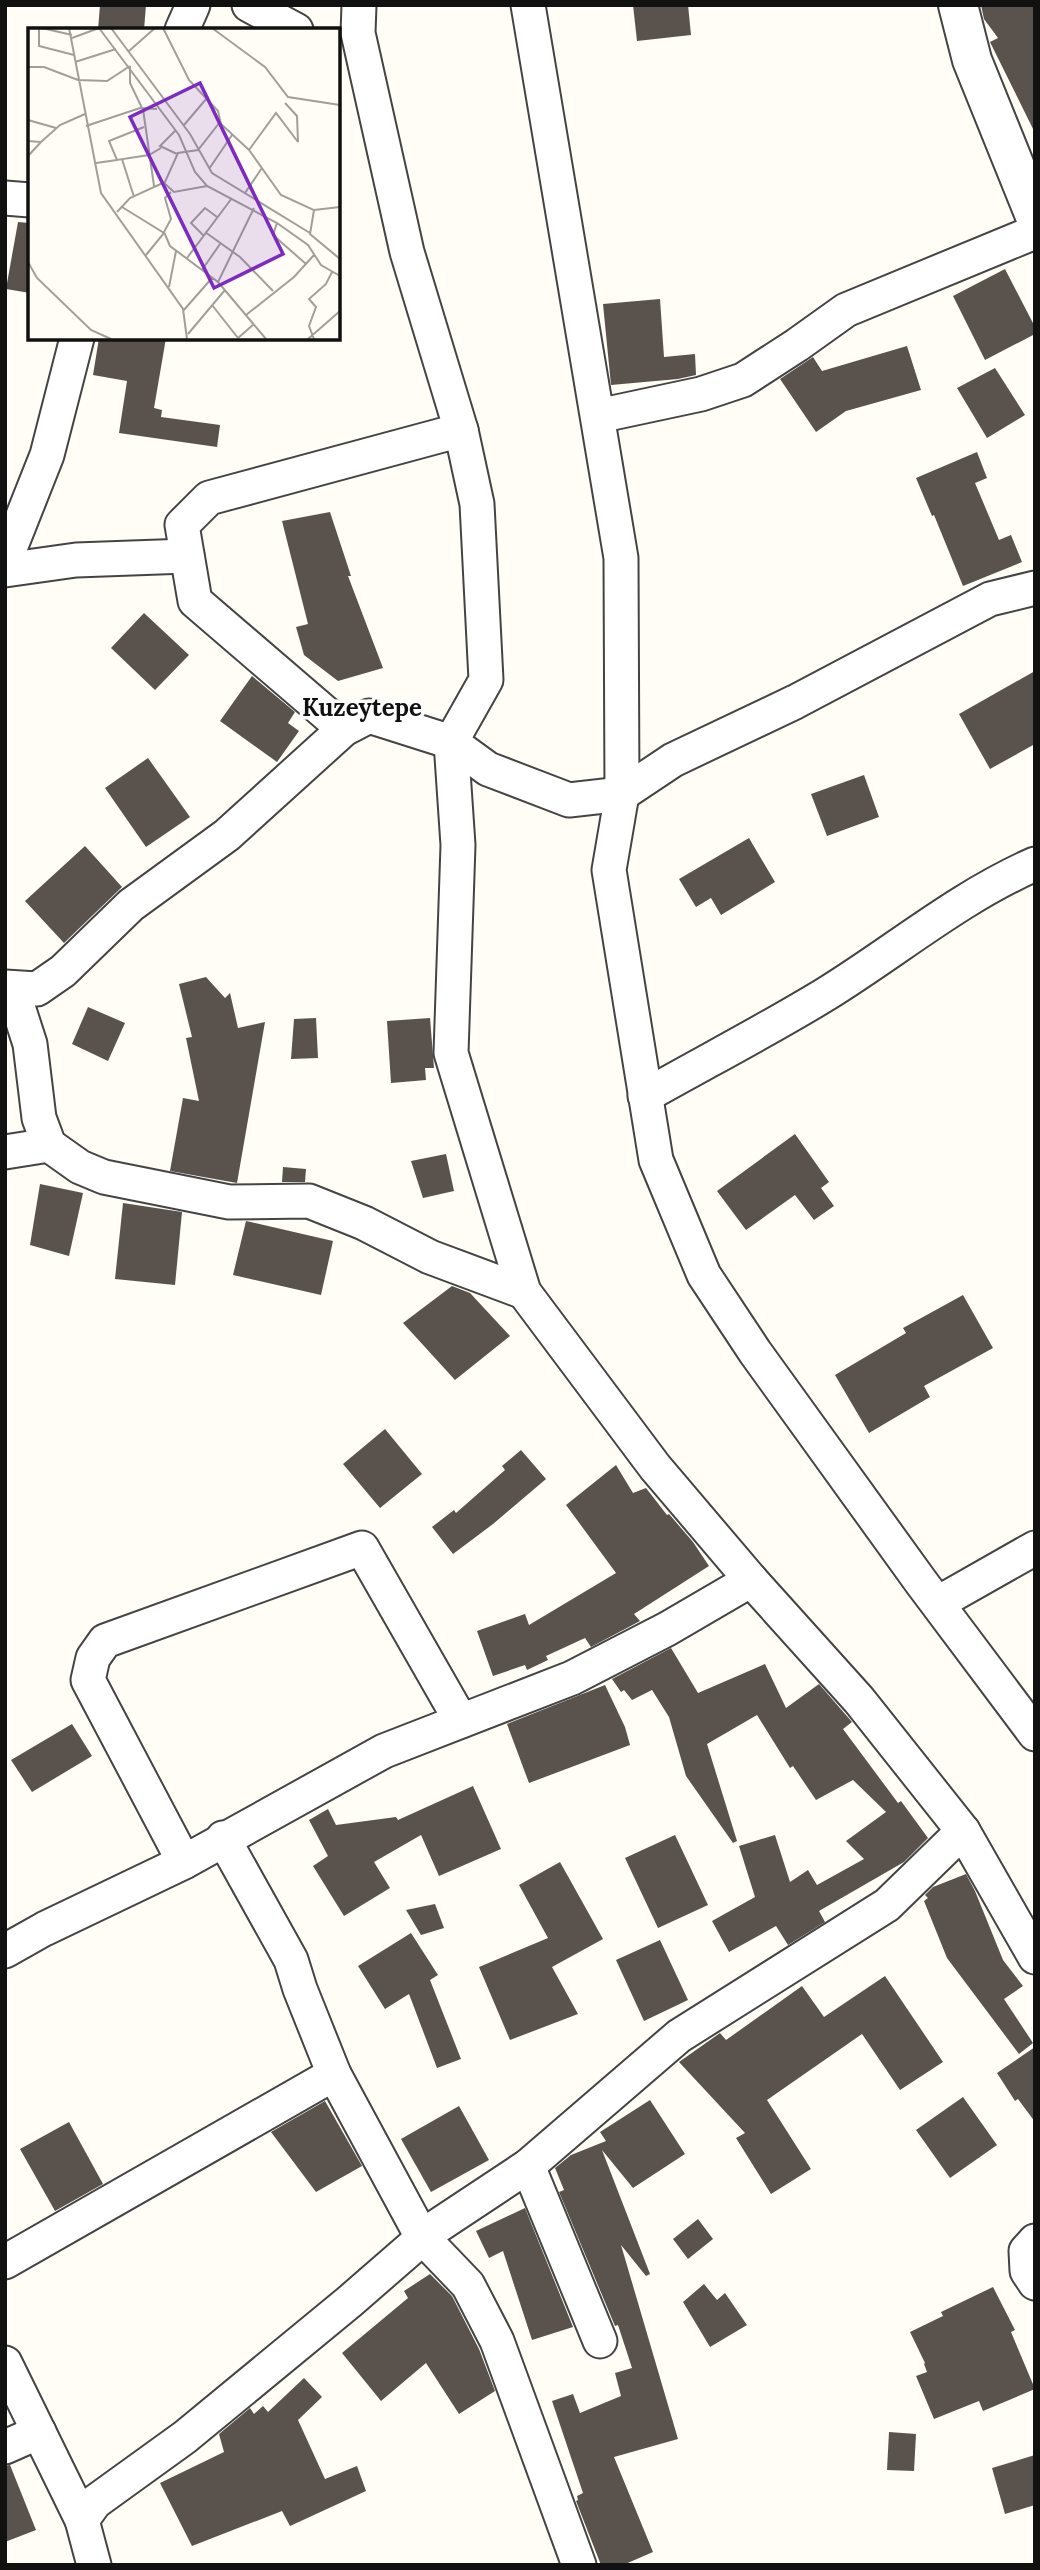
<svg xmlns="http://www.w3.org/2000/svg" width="1040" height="2570" viewBox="0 0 1040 2570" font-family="Lora,serif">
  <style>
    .building { fill: #5a524d }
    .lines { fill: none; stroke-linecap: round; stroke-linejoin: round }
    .minor-casing { stroke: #444; stroke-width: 37 }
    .tertiary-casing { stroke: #444; stroke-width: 42 }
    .minor { stroke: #fff; stroke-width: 33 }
    .tertiary { stroke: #fff; stroke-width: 38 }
    .labels { text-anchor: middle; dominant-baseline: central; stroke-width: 7; stroke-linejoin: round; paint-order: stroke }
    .district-label { font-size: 24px; font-weight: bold; fill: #111; stroke: #fff }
    .inset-road { fill: none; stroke: #a09f9a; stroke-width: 2 }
    .view { fill: #7b2cbf; fill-opacity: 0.15; stroke: #7b2cbf; stroke-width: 3.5 }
    .inset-edge { fill: none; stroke: #111; stroke-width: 3.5 }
  </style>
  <rect width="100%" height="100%" fill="#fffdf5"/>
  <g class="building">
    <path d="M100,5H146L144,30H98Z"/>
    <path d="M633,5H688L691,35L637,41Z"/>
    <path d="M981,5H1035V133L990,42L998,38L984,19Z"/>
    <path d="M18,222L30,223V293L6,289Z"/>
    <path d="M1005,269L1035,327V334L985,360L953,296Z"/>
    <path d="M660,299L664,357L695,354L696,375L678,379L611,385L603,304Z"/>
    <path d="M99,338H166L154,408L162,410L161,417L220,425L217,447L119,433L127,381L93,375Z"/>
    <path d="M907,346L921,390L846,411L816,432L780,379L813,357L822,371Z"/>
    <path d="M995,368L1025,415L987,438L957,388Z"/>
    <path d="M977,452L987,478L975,483L999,540L1011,535L1022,562L963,586L934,515L932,516L916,478Z"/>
    <path d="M330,512L351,576H348L383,668L338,681L304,655L296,627L308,624L282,521Z"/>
    <path d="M144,613L189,655L155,690L111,648Z"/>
    <path d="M1035,671V744L990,769L959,714Z"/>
    <path d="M252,676L295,712L288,723L299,731L277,762L220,721Z"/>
    <path d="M148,758L190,817L146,847L105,788Z"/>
    <path d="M864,775L879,817L827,836L811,794Z"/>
    <path d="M749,838L775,882L721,915L711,898L696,907L679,879Z"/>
    <path d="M85,846L122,887L64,943L25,901Z"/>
    <path d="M206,977L225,998L230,993L238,1028L265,1022L237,1183L170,1171L183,1098L199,1101L186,1038L192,1037L179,984Z"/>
    <path d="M88,1007L125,1023L108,1061L72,1044Z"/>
    <path d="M316,1018L318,1058L291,1059L294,1019Z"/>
    <path d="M430,1018L434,1068H425L426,1080L391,1083L387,1021Z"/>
    <path d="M795,1134L829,1182L821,1188L834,1206L814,1220L795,1195L746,1230L717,1191Z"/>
    <path d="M446,1154L454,1191L423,1198L411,1161Z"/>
    <path d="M283,1167L306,1169L305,1182H282Z"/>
    <path d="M40,1184L83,1193L69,1256L30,1245Z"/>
    <path d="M123,1203L182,1212L175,1285L115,1279Z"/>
    <path d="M246,1221L333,1241L321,1295L233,1275Z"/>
    <path d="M452,1286L470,1293L510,1336L455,1380L403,1323Z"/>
    <path d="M963,1295L993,1348L924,1386L930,1397L869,1433L835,1375L906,1333L903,1328Z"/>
    <path d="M385,1429L422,1474L380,1508L343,1464Z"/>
    <path d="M521,1450L546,1479L493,1524L453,1554L432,1527L454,1510L456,1513L505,1470L502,1466Z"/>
    <path d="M616,1465L633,1493L646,1488L667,1515L669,1514L693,1542L709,1566L634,1614L640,1621L591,1647L585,1638L546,1656L548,1660L527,1670L525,1665L493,1676L477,1631L525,1614L529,1625L616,1573L566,1505Z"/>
    <path d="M671,1648L698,1693L765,1664L786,1708L819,1684L852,1722L843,1729L898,1803L901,1801L928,1838L904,1862L819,1911L825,1922L788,1945L776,1926L729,1952L712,1921L755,1897L739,1846L775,1835L790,1882L808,1870L817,1885L864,1859L846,1841L886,1812L853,1780L816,1800L793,1766L790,1768L757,1715L707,1744L737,1841L733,1843L686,1776L669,1717L652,1690L632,1700L624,1690L621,1692L612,1679Z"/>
    <path d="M605,1685L625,1727L630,1745L529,1783L507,1724Z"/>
    <path d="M72,1724L92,1756L32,1792L11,1760Z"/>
    <path d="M473,1786L501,1849L439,1876L421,1835L374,1862L390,1888L344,1916L313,1866L328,1856L309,1820L328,1809L336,1825L396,1817L398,1820Z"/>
    <path d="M675,1835L708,1905L658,1928L625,1858Z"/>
    <path d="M560,1862L603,1939L552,1967L578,2014L510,2040L479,1967L548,1938L519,1885Z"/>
    <path d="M966,1874L975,1891L1003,1960L1023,1986L1004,1999L1033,2043L1019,2054L947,1958L924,1901L928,1898L925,1895L933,1887Z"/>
    <path d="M435,1904L444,1928L421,1935L406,1910Z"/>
    <path d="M411,1933L438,1975L430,1980L461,2059L437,2068L409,1994L385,2009L358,1966Z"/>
    <path d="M660,1940L688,2000L644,2021L616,1960Z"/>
    <path d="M885,1976L943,2062L900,2090L862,2034L767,2100L811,2169L771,2194L736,2138L745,2133L679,2062L720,2033L726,2040L802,1986L824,2017Z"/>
    <path d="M1035,2047V2122L1018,2099L1015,2101L997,2073Z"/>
    <path d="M963,2097L997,2145L950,2178L916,2130Z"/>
    <path d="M650,2100L685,2154L633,2188L602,2150L650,2274L646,2276L621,2245L678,2439L614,2457L653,2552L623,2565H601L576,2501L578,2500L577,2496L583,2493L552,2401L573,2394L580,2413L621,2396L615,2373L632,2368L618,2325L615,2326L559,2192L564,2190L555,2168L571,2155L606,2141L600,2132Z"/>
    <path d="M325,2101L362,2166L316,2192L271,2132Z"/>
    <path d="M459,2106L489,2160L431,2192L401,2139Z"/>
    <path d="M69,2122L103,2184L55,2211L20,2149Z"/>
    <path d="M525,2208L573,2327L532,2340L503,2251L489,2258L476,2231Z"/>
    <path d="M698,2219L713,2239L688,2259L673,2239Z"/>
    <path d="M430,2274L452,2296L479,2349L495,2391L459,2414L426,2363L381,2401L342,2353L408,2298L404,2291Z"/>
    <path d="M704,2284L717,2300L725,2293L747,2325L710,2347L683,2302Z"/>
    <path d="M993,2287L1015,2330L1011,2332L1035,2389L983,2411L979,2401L934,2419L916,2376L927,2372L924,2364L925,2363L910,2332L943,2316L941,2312Z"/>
    <path d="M304,2378L322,2397L298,2420L325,2479L357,2466L366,2491L290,2526L282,2511L192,2546L160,2483L224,2452L219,2434L250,2408L254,2414L263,2406L268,2412Z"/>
    <path d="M889,2432L916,2434L914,2471L887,2470Z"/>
    <path d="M1035,2455V2505L1005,2514L992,2468Z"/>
    <path d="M10,2465L36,2530L5,2542V2466Z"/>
  </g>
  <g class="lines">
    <defs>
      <g id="minor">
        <path d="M249,5L296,30"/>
        <path d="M359,5L358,33L407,252L461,430L477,504L486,680L451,742L458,845L451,1053L524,1292L655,1467L751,1580L859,1700L963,1831L1035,1957"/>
        <path d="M528,5L621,558L622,794L609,870L656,1160L704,1275L755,1352L921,1582L1035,1734"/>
        <path d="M182,30L193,5"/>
        <path d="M5,198L30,200"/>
        <path d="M598,416L701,394L743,380L797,345L846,310L1035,232"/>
        <path d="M5,561L47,455L77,338"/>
        <path d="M5,570L76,560L187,556"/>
        <path d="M344,729L195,601L182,525L209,498L461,430"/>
        <path d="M5,987L37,989L63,971L131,905L227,835L344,729L369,716L451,742L488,769L569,800L622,794L673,760L795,702L990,599L1035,588"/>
        <path d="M12,988L30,1044L39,1118L49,1145L80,1167L104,1177L229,1202L309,1201L364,1223L430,1257L524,1292"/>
        <path d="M645,1096C705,1062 767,1030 826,994C897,950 958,898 1035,864"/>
        <path d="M5,1152L49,1145"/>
        <path d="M938,1603L1035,1548"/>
        <path d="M223,1838L291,1960L300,1989L334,2074L422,2237L468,2285L497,2341L579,2565"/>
        <path d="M184,1862L88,1680L93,1658L105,1641L362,1548L461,1721"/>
        <path d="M5,1951L44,1929L184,1862L384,1751L572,1678L667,1629L751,1580"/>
        <path d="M528,2166L600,2341"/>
        <path d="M1035,2241L1026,2251L1027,2271L1035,2283"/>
        <path d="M5,2262L334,2074"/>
        <path d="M5,2363L82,2520"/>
        <path d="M5,2447L39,2432"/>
        <path d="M94,2565L82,2520L95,2502L185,2437L349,2302L433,2229L528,2166L679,2036L887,1905L963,1831"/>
      </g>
      <path id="tertiary" d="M958,5L972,60L1035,216"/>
    </defs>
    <use href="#minor" class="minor-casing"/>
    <use href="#tertiary" class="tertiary-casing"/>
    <use href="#minor" class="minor"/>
    <use href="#tertiary" class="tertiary"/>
  </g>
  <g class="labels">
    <g class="district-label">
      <text x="362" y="707">Kuzeytepe</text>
    </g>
  </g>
  <g transform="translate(28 28)">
    <rect width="312" height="312" fill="#fffdf5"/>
    <path class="inset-road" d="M11,0V18L46,27M14,0L44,7M41,0L73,165L155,281L159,311M71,0L151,107L167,144L179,158L249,195L280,217L293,237L312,248M83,0L162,106L184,145L282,205M135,0L161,52L190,83L193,96L221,122L253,167L286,182L282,206L312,231M184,0L237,39L260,69L312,77M44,10L71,0M101,23L127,0M47,34L88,21M102,38V55L114,80M0,39H16L50,52L79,53L102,38M257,75L269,88L270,114M115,81L126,158M0,92L28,100M156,97L179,70M58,98L112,80L129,81M116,99L81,113L89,132L121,127L133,120M147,103L132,118L149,126M0,113L13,114L0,128M13,114L32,97L57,86M221,122L248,85L270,114M94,131L106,169M68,135L89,132M181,141L204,107M135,154L146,164L179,158M143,164L137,170L143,191L136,204L142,218L190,254M217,165L234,140M94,179L136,205L118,227M226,180L190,254L238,311M286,182L312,179M89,184L102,170L137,154L150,125L170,122L192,94M249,195L245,207L278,236M177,204L212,229L245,263M175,207L163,195L177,180L189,189M159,230L204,170M0,234L9,250L63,302L83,311M174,242L192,216M141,259L148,223M184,277L210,310M155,283L184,250M218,287L266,249L286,227M160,306L197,262M210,310L226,296M280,311L312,283M286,311L281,298L288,279L281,271L298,256L304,244"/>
    <path class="view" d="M172,55L255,226L186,260L102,89Z"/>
    <rect width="312" height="312" class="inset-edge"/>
  </g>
  <rect width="1040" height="2570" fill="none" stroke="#111111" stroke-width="14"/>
</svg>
